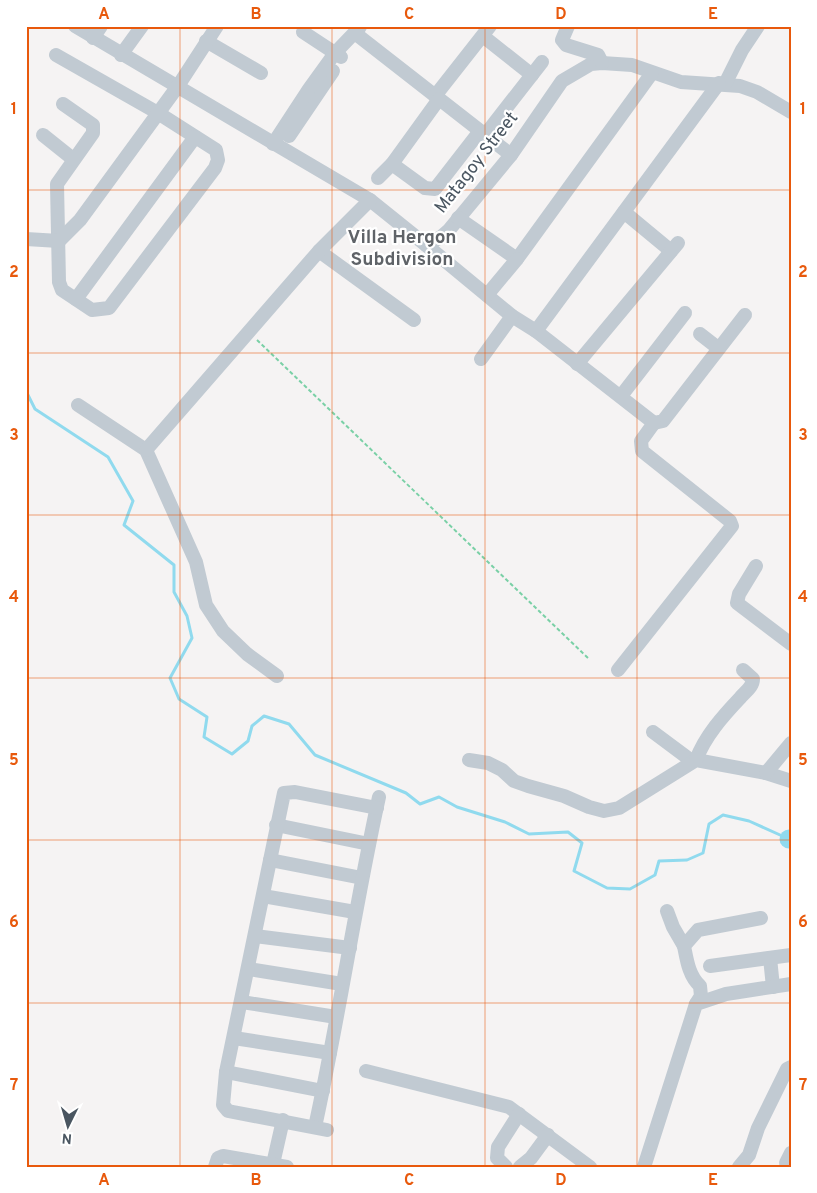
<svg xmlns="http://www.w3.org/2000/svg" width="817" height="1193" viewBox="0 0 817 1193" font-family="Overpass,sans-serif">
  <style>
    .lines { fill: none; stroke-linecap: round; stroke-linejoin: round }
    .stream { stroke: #90daee; stroke-width: 3 }
    .river { stroke: #90daee; stroke-width: 19 }
    .path { stroke: #7ad0a6; stroke-width: 2; stroke-dasharray: 4 2.5; stroke-linecap: butt }
    .minor { stroke: #c1cad2; stroke-width: 14 }
    .grid { fill: none; stroke: #e8590c; stroke-width: 1; stroke-opacity: 0.55 }
    .labels { text-anchor: middle; dominant-baseline: central; stroke-width: 4.5; stroke-linejoin: round; paint-order: stroke }
    .street-label { font-size: 18px; fill: #4a5661; stroke: #fff }
    .neighbourhood-label { font-size: 19px; font-weight: bold; fill: #5f6368; stroke: #fff }
    .neatline { fill: none; stroke: #e8590c; stroke-width: 2 }
    .grid-label { font-size: 16px; text-anchor: middle; font-weight: bold; fill: #e8590c }
  </style>
  <rect width="100%" height="100%" fill="#f5f3f3"/>
  <g class="lines">
    <path class="stream" d="M26,391L35,409L108,457L133,501L124,525L174,565V592L187,616L192,638L170,678L179,699L207,717L204,737L232,754L248,741L252,726L264,716L289,724L315,755L406,793L420,804L439,797L457,807L505,822L529,834L568,832L582,843L574,871L607,888L630,889L655,875L659,861L687,860L703,853L709,824L723,815L749,821L789,839"/>
    <path class="river" d="M789,839H791"/>
    <path class="path" d="M257,340L589,659"/>
    <g class="minor">
      <path d="M75,26L370,200L426,245L441,237L449,230L511,155L562,81L591,64L602,63L632,65L681,82L740,86L757,92L791,112"/>
      <path d="M568,26L562,40L566,45L598,55L602,63"/>
      <path d="M303,32L341,57"/>
      <path d="M356,34L511,155"/>
      <path d="M484,37L532,75"/>
      <path d="M93,38L101,26"/>
      <path d="M206,41L261,73"/>
      <path d="M56,55L158,113L216,150L218,160L215,168L109,308L92,310L62,290L59,282L57,184L93,133V125L63,104"/>
      <path d="M121,55L142,26"/>
      <path d="M725,84L742,50L758,26"/>
      <path d="M435,96L490,26"/>
      <path d="M43,135L73,159"/>
      <path d="M485,135L542,62"/>
      <path d="M289,136L333,71"/>
      <path d="M273,144L309,89L335,53L360,27"/>
      <path d="M392,164L425,188L435,189L480,131"/>
      <path d="M378,178L392,164L439,99"/>
      <path d="M624,212L671,251"/>
      <path d="M458,218L517,259L652,73"/>
      <path d="M26,239L59,241L80,220L178,86L217,26"/>
      <path d="M426,245L512,316L536,331"/>
      <path d="M319,251L414,320"/>
      <path d="M487,295L517,259"/>
      <path d="M76,299L195,137"/>
      <path d="M700,334L718,348"/>
      <path d="M481,359L512,316"/>
      <path d="M577,364L678,243"/>
      <path d="M621,396L685,313"/>
      <path d="M78,405L146,450L196,562L206,605L223,631L247,654L277,676"/>
      <path d="M654,423L663,421L745,315"/>
      <path d="M146,450L319,251L370,200"/>
      <path d="M756,566L739,594L737,603L791,644"/>
      <path d="M618,670L732,526L730,521L642,451L641,441L654,423L536,331L719,83"/>
      <path d="M653,732L692,761"/>
      <path d="M469,760L488,763L502,770L514,781L528,786L564,796L589,807L604,811L619,808L696,760L766,773L791,781"/>
      <path d="M696,760C705,736 723,716 740,698C745,692 753,687 753,679L743,670"/>
      <path d="M766,773L791,743"/>
      <path d="M276,825L369,844"/>
      <path d="M270,860L362,878"/>
      <path d="M263,896L355,912"/>
      <path d="M667,911L673,927L684,946"/>
      <path d="M255,936L350,948"/>
      <path d="M770,958L773,987"/>
      <path d="M710,966L791,955"/>
      <path d="M249,969L342,984"/>
      <path d="M242,1002L336,1017"/>
      <path d="M696,1004L701,996L700,986C689,976 687,961 684,946L698,930L761,918"/>
      <path d="M234,1038L330,1053"/>
      <path d="M366,1071L509,1107L590,1167"/>
      <path d="M226,1072L323,1091"/>
      <path d="M315,1127C339,1017 355,906 379,797"/>
      <path d="M327,1130L228,1111L223,1105L226,1072L284,793L295,792L377,808"/>
      <path d="M786,1163L791,1153"/>
      <path d="M273,1164L283,1120"/>
      <path d="M215,1167L218,1158L223,1156L287,1167"/>
      <path d="M506,1167L497,1158L498,1147L519,1114"/>
      <path d="M520,1167L531,1158L548,1135"/>
      <path d="M644,1167L696,1004L726,994L791,984"/>
      <path d="M739,1167L749,1155L758,1128L787,1069L791,1067"/>
    </g>
  </g>
  <path class="grid" d="M180,26V1167M332,26V1167M485,26V1167M637,26V1167M26,190H791M26,353H791M26,515H791M26,678H791M26,840H791M26,1003H791"/>
  <g class="labels">
    <g class="street-label">
      <text transform="translate(477 163) rotate(-52)">Matagoy Street</text>
    </g>
    <g class="neighbourhood-label">
      <text x="402" y="238">Villa Hergon<tspan x="402" dy="22">Subdivision</tspan></text>
    </g>
  </g>
  <rect width="817" height="1193" fill="none" stroke="#ffffff" stroke-width="55"/>
  <g transform="translate(68 1126) rotate(185)" stroke="#ffffff" stroke-width="4" paint-order="stroke">
  <path d="M0-4L9 19L0 12L-9 19Z" fill="#4a5661"/>
  <text y="-8" font-size="14" font-weight="bold" text-anchor="middle" fill="#4a5661">N</text>
  </g>
  <rect x="28" y="28" width="762" height="1138" class="neatline"/>
  <g class="grid-label">
    <text x="104" y="19">A</text>
    <text x="256" y="19">B</text>
    <text x="409" y="19">C</text>
    <text x="561" y="19">D</text>
    <text x="713" y="19">E</text>
    <text x="14" y="114">1</text>
    <text x="803" y="114">1</text>
    <text x="14" y="277">2</text>
    <text x="803" y="277">2</text>
    <text x="14" y="440">3</text>
    <text x="803" y="440">3</text>
    <text x="14" y="602">4</text>
    <text x="803" y="602">4</text>
    <text x="14" y="765">5</text>
    <text x="803" y="765">5</text>
    <text x="14" y="927">6</text>
    <text x="803" y="927">6</text>
    <text x="14" y="1090">7</text>
    <text x="803" y="1090">7</text>
    <text x="104" y="1185">A</text>
    <text x="256" y="1185">B</text>
    <text x="409" y="1185">C</text>
    <text x="561" y="1185">D</text>
    <text x="713" y="1185">E</text>
  </g>
</svg>
